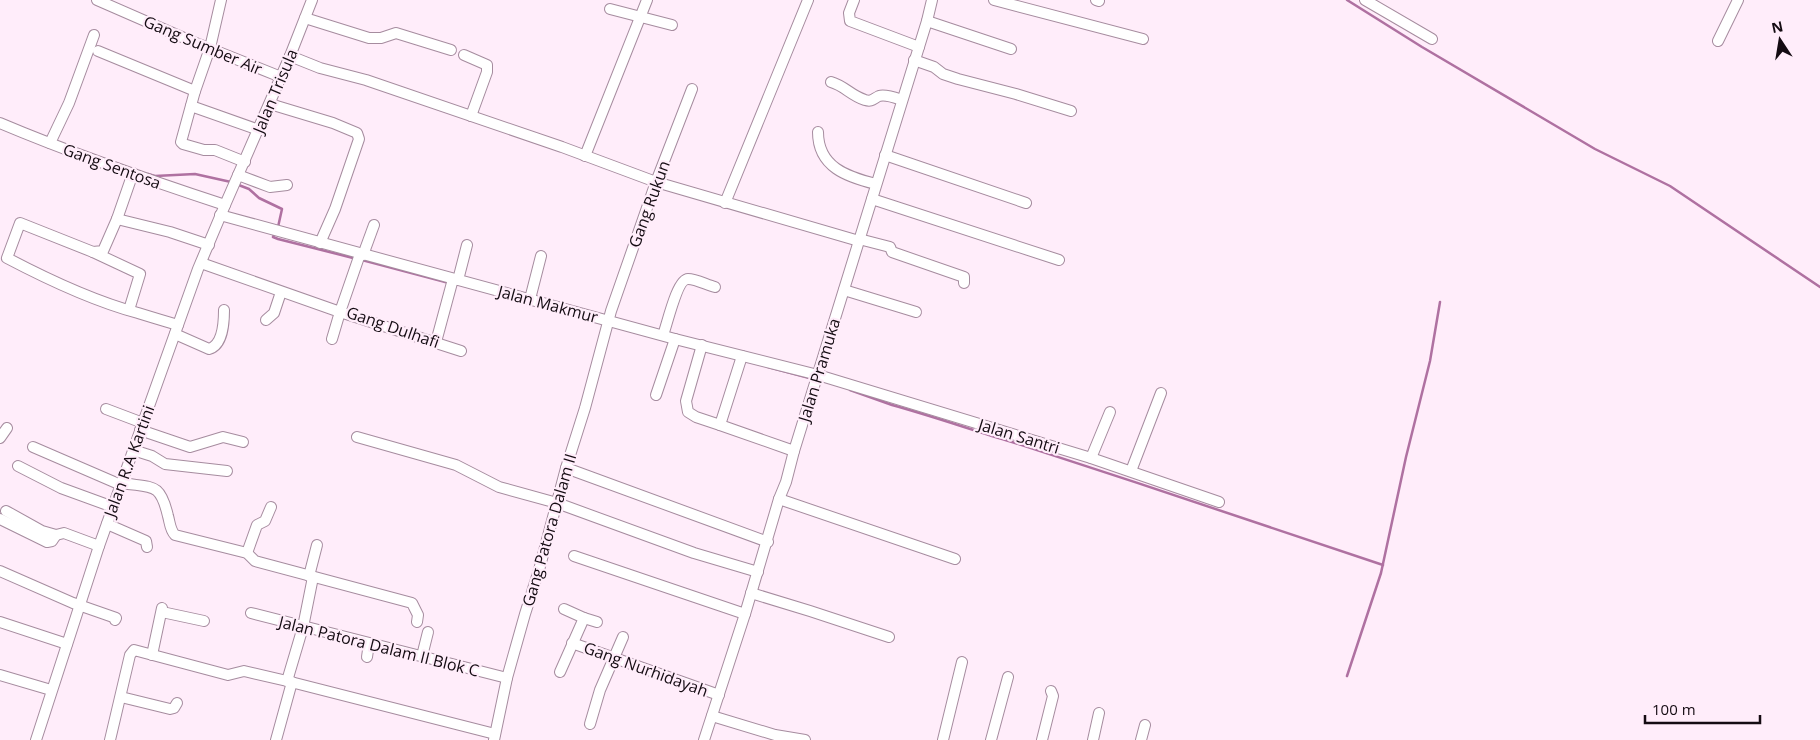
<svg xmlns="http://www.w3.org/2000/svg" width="1820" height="740" viewBox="0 0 1820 740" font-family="'Open Sans',sans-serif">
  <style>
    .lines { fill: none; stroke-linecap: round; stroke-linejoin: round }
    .stream { stroke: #af71a1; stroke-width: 2.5 }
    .minor-casing { stroke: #a68c9f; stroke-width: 12 }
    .minor { stroke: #fff; stroke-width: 10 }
    .labels { text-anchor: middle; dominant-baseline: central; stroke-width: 4.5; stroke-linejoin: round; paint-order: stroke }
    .street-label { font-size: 16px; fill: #140b12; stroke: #ffedfa }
  </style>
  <rect width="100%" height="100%" fill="#ffedfa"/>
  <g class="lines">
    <g class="stream">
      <path d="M1347,0L1422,47L1595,149L1670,186L1820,287"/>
      <path d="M148,174L155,176L195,174L231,182"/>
      <path d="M236,184L249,189L259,198L282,209L278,227"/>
      <path d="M275,232L273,237L278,239L357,259"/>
      <path d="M362,260L449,283"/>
      <path d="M768,367L813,379"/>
      <path d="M850,390L892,405C932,416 972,430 1012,442C1136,482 1259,523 1383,565"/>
      <path d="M1347,676L1381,573L1406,457L1430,361L1440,302"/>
    </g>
    <defs>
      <g id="minor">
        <path d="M97,0L191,41L281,77"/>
        <path d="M221,0L210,48L195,91L181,142L183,144L204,150H215L245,162"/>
        <path d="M854,0L849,13L850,21L919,47"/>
        <path d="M994,0L1143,39"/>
        <path d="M1096,0L1099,1"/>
        <path d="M1365,0L1432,39"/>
        <path d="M610,9L672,25"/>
        <path d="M305,18L369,38H381L396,33L451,50"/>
        <path d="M927,21L1011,49"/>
        <path d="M1718,41L1738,0"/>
        <path d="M98,51L195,91"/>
        <path d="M464,55L487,65V72L471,116"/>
        <path d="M290,56L320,68L366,80L562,147L656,182L859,241"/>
        <path d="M914,60L934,67L943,74L958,79L1016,94L1071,111"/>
        <path d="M831,82C845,86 850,95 865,100C872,102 873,99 879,96C886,94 896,98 902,100"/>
        <path d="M270,104L333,123L357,133L359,139L335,209L320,243"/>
        <path d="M191,106L259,130"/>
        <path d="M0,123C73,154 149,180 225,205"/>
        <path d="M818,132C818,167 847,177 876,184"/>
        <path d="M50,143L69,103L94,35"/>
        <path d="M885,155L1026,203"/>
        <path d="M585,156L647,0"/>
        <path d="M133,173L117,219L103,251L93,252L20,223L7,258C45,278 97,302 138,313C151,317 164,321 178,325"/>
        <path d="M238,175L270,187L287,185"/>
        <path d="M872,199L1059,260"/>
        <path d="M725,203L808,0"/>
        <path d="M220,215L675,339L818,375L1091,458L1219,502"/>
        <path d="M117,219L170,232L209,245"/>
        <path d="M859,239L890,247L892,252L964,277V283"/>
        <path d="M93,252L140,274L129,310"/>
        <path d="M360,254L340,312L461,351"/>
        <path d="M363,255L374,225"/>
        <path d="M201,263L340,312L332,339"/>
        <path d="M458,280L467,245"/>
        <path d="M844,290L916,312"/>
        <path d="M530,299L541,256"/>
        <path d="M266,320L274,313L281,292"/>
        <path d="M175,334L209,349C223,345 224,323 224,310"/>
        <path d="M663,335C667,325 677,279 688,279C696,279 707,285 715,287"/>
        <path d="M436,342L453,279"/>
        <path d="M702,345L686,401L688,412L696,417L720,425"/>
        <path d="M742,356L720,425L794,451"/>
        <path d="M656,395L675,339"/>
        <path d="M106,409L143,423"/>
        <path d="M140,430L190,447L223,437L243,442"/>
        <path d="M357,437L456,465L499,487L557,503L694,553L758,572"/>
        <path d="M0,438L7,428"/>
        <path d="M33,447L121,485"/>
        <path d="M133,450L152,456L165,464L227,471"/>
        <path d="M1091,458L1110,412"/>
        <path d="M18,466L61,488L113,507"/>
        <path d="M566,468L768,542"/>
        <path d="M1131,471L1161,393"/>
        <path d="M122,483C153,488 160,482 168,516C170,523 170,530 175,535L247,553L255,561L412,603L418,615L417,622"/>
        <path d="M779,499L955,559"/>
        <path d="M6,511L42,531L56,535L64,533L99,546"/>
        <path d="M0,519L47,542L52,541L56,535"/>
        <path d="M107,524L146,541L147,547"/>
        <path d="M247,553L257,525L265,521L271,507"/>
        <path d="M574,556L745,614"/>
        <path d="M0,571L73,603L116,618L115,620"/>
        <path d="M309,576L317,545"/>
        <path d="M751,593L810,611L889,637"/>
        <path d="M162,612L204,621"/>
        <path d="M251,613L507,678"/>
        <path d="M584,618L597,622"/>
        <path d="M0,622L67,644"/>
        <path d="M572,643L719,695"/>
        <path d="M152,655L162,608"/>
        <path d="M422,656L428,632"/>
        <path d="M367,657L369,643"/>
        <path d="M560,672L584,618L564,609"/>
        <path d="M0,675L51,690"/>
        <path d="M287,681L303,627L313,577"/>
        <path d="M121,697L170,709L174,708L177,703"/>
        <path d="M712,716L775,735L805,740"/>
        <path d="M590,724L600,690L623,637"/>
        <path d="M36,740L99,546L198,269L225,205L290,56L312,0"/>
        <path d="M110,740L130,655L134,650L228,675L244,671L287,681L495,734"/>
        <path d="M276,740L292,682"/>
        <path d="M494,740L507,678L525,614L539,570L566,468L585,408L611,311L656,182L692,89"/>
        <path d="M704,740L745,614L779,499L786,482L794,451L927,21L932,0"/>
        <path d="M943,740L962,662"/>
        <path d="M991,740L1008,677"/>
        <path d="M1042,740L1053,696L1051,691"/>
        <path d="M1093,740L1099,713"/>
        <path d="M1141,740L1145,725"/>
      </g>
    </defs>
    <use href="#minor" class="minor-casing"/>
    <use href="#minor" class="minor"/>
  </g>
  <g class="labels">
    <g class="street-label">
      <text transform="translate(203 45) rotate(23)">Gang Sumber Air</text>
      <text transform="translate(275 91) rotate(-67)">Jalan Trisula</text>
      <text transform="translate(112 166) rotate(20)">Gang Sentosa</text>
      <text transform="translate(649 204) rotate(-70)">Gang Rukun</text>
      <text transform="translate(548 304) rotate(15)">Jalan Makmur</text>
      <text transform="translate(393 327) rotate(19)">Gang Dulhafi</text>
      <text transform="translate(819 370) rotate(-73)">Jalan Pramuka</text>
      <text transform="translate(1019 436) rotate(17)">Jalan Santri</text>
      <text transform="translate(129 461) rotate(-70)">Jalan R.A Kartini</text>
      <text transform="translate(549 530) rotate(-74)">Gang Patora Dalam II</text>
      <text transform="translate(379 646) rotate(14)">Jalan Patora Dalam II Blok C</text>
      <text transform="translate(646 669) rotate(20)">Gang Nurhidayah</text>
    </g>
  </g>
  <g transform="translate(1780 40) rotate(348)" stroke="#ffedfa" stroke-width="4" paint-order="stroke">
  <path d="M0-4L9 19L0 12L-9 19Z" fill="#140b12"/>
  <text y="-8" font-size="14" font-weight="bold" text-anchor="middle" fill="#140b12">N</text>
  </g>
  <path d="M1645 715v8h115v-8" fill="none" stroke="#140b12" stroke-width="2.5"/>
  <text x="1652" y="715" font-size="15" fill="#140b12" stroke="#ffedfa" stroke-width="4" paint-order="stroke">100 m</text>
</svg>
